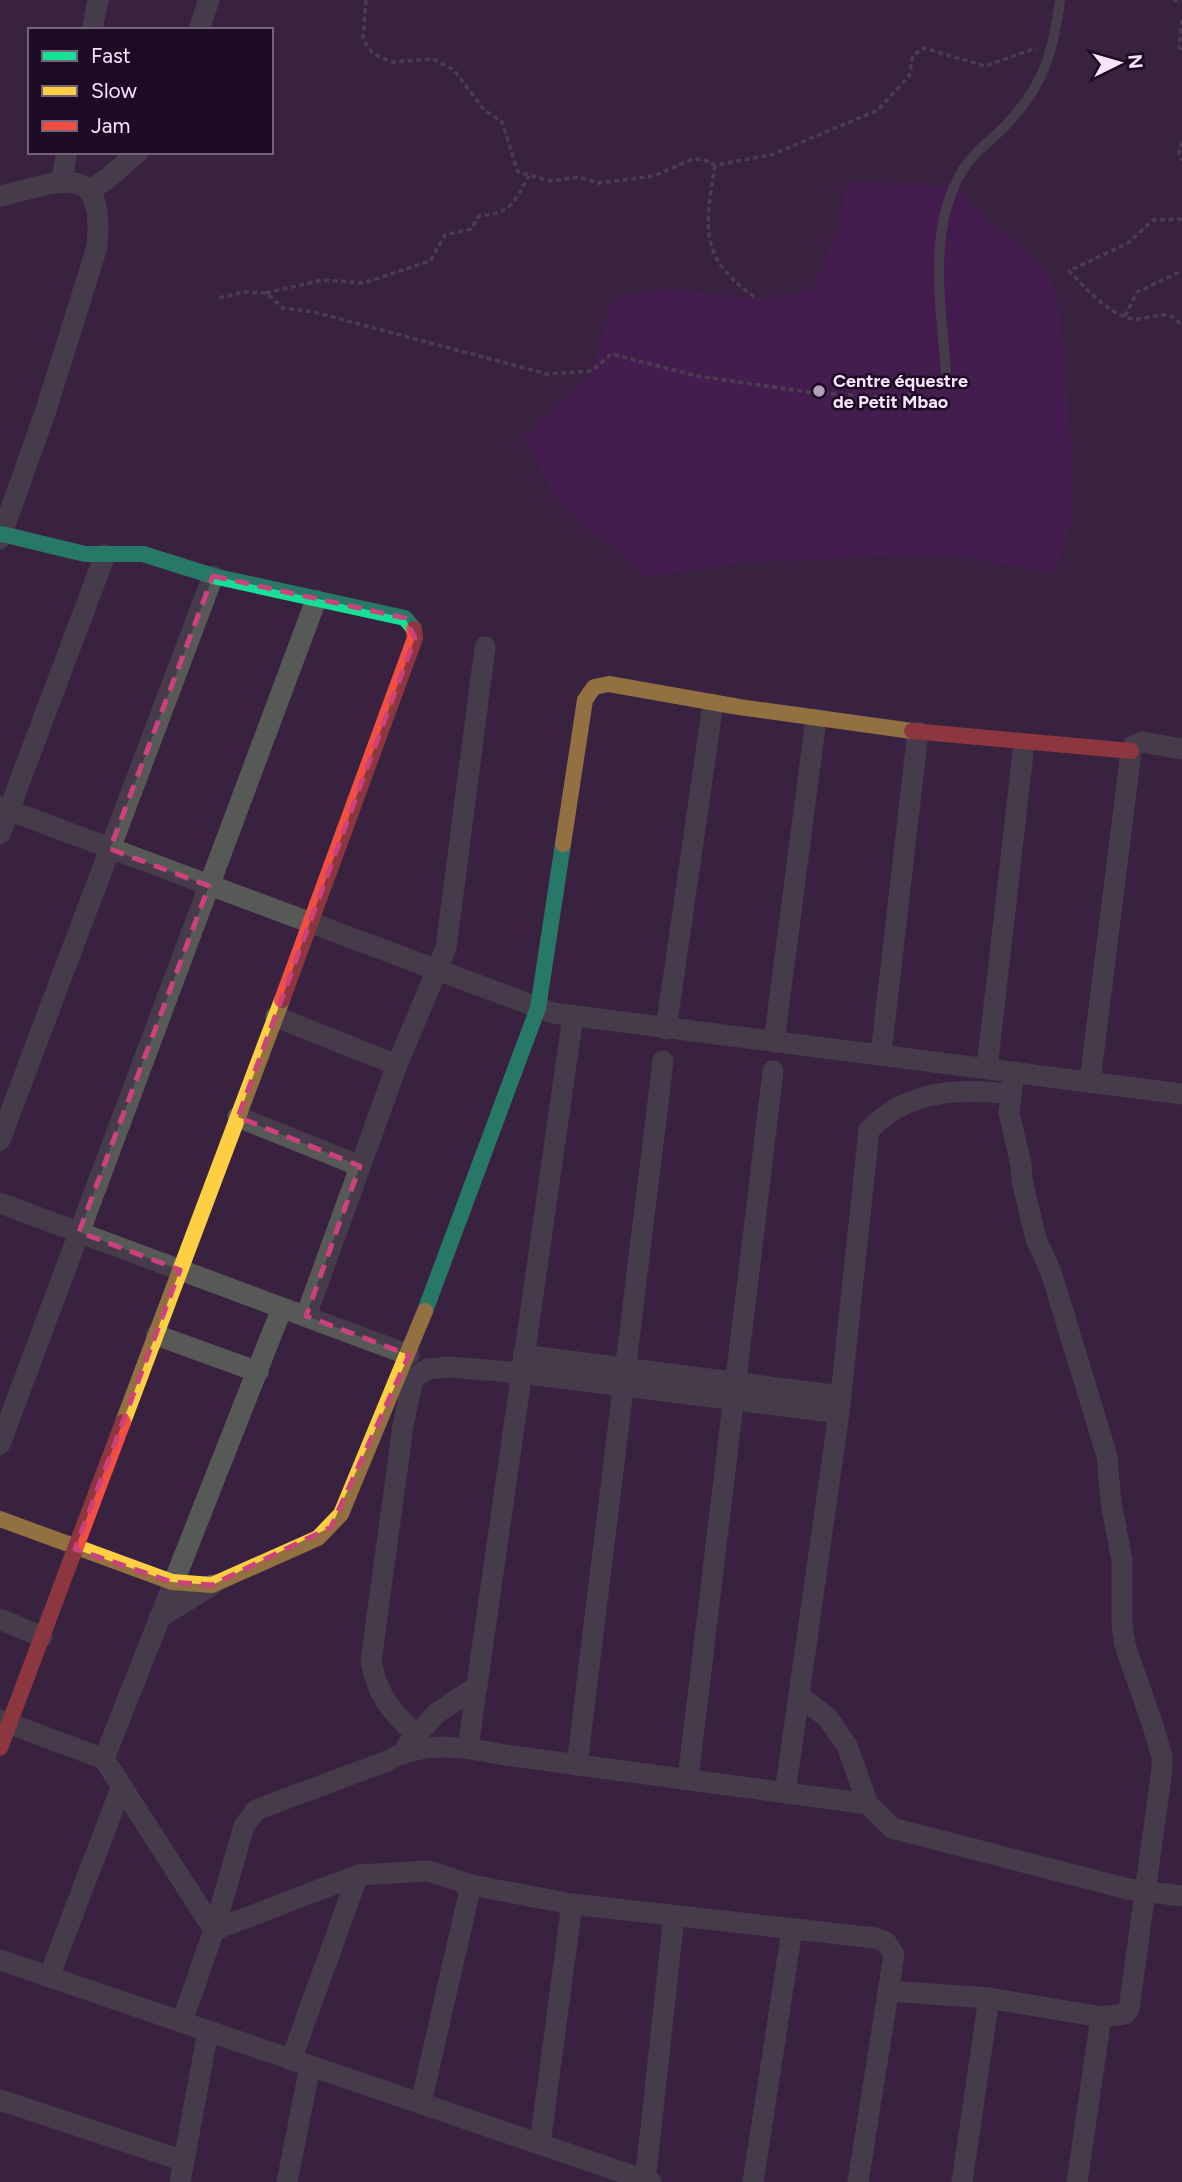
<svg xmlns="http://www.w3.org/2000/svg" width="1182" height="2182" viewBox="0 0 1182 2182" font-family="Figtree,sans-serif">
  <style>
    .green { fill: #4e185e }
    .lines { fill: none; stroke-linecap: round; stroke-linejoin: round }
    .path { stroke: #635e64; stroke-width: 3.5; stroke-dasharray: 5 3.5; stroke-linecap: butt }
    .lane { stroke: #575957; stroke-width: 10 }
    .street { stroke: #575957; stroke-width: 21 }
    .fast { stroke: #16e098; stroke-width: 16 }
    .slow { stroke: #ffcf43; stroke-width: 16 }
    .jam { stroke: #f24e42; stroke-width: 16 }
    .marked { fill: none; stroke: #cd417c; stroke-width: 5; stroke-dasharray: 14 9; stroke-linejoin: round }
    .poi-dot { fill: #b5a0bc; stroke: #1d0b23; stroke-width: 2.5 }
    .labels { text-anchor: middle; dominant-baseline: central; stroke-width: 5; stroke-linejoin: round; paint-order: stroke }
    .poi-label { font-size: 18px; font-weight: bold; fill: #f8e4ff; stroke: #1d0b23; text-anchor: start }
  </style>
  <rect width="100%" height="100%" fill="#392240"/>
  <path class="green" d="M848,181L956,187L991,223L1028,252L1051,276L1059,309L1069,411L1072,518L1054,573L967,558L876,557L748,562L648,577L589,529L552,492L523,437L592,371L613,298C669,281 698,293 753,298C771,299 794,292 812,289L838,227Z"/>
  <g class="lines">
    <g class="path">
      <path d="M366,0L363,39L373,54L392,62L433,59L454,70L484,110L502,122L518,172L550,181L579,177L598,183L654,176L690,160L702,159L715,165L771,155L878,110L909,76L913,55L924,48L985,66L1036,48"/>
      <path d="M1173,0L1182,1"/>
      <path d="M1182,20L1179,47L1182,53"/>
      <path d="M1182,142L1179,153L1182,161"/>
      <path d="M715,165C705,228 698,258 756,298"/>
      <path d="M1182,219L1153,220L1128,243L1069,271C1087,289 1103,309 1128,318C1148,324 1167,302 1182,327"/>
      <path d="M266,293L322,280L364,283L430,261L445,235L471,229L479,216C512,213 513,203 529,176"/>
      <path d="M219,298L243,292L266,293L283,308L314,312L547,374L592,371L611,354L697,376L815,393L903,398L935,378"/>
      <path d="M1125,316L1137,292L1182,271"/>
    </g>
    <path class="lane" d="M946,371C941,305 927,230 962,171C974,151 991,141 1006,125C1044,85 1053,53 1060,0"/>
    <g class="street">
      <path d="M92,30L98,0"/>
      <path d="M199,30L209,0"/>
      <path d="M61,182L67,152"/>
      <path d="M91,189L107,179L138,152"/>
      <path d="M0,196C62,182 105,158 97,247L45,413L0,539"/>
      <path d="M0,807L553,1013L1182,1094"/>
      <path d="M0,834L105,555"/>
      <path d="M276,1017L397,1065"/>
      <path d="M666,1029L713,704"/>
      <path d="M774,1042L816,719"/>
      <path d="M881,1054L918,732"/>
      <path d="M987,1068L1024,744"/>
      <path d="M1090,1082L1131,751L1134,745L1142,742L1182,749"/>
      <path d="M238,1117L360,1166"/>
      <path d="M0,1140L213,576"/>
      <path d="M0,1203L409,1355"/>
      <path d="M306,1316L397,1065L446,948L485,647"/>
      <path d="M156,1335L258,1372"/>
      <path d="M523,1355L841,1396"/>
      <path d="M0,1444L316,600"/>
      <path d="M159,1618L212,1585"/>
      <path d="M0,1619L42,1637"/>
      <path d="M799,1696L827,1717L847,1746L868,1804L892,1828L1128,1889L1182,1896"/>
      <path d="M0,1720L104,1759"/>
      <path d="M415,1733C390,1711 377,1694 371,1661L403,1426L413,1378L427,1369L450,1367L521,1373L839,1413"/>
      <path d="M407,1745L437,1713L477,1686"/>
      <path d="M468,1747L573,1016"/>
      <path d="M577,1765L663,1061"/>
      <path d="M688,1779L773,1071"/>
      <path d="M785,1793L839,1413L869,1130C907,1090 958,1088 1009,1094"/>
      <path d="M471,1885L572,1904L875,1938L886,1942L894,1955L858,2182"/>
      <path d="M214,1930L104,1759L282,1308"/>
      <path d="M214,1930L358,1875L429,1871L471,1885L421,2103"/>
      <path d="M0,1960L651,2182"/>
      <path d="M49,1977L121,1788"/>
      <path d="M888,1991L989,1998L1101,2017L1125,2014L1129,2009L1162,1769V1756L1152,1723L1125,1645L1122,1625V1561L1111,1502L1107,1456L1051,1272L1036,1239L1022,1180L1021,1165L1009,1112L1014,1072"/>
      <path d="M182,2022L214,1930L244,1826L256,1810L387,1761C424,1740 465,1747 505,1755L868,1804"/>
      <path d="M291,2060L358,1875"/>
      <path d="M0,2100L184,2161"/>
      <path d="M540,2144L572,1904"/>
      <path d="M180,2182L208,2031"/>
      <path d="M287,2182L310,2066"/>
      <path d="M645,2182L674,1916"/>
      <path d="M753,2182L792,1930"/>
      <path d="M962,2182L989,1998"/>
      <path d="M1077,2182L1101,2017"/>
    </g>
    <g class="fast">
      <path d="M2,534L85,554H143L213,576L405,618L414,629"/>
      <path d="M425,1311L538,1008L563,844"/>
    </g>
    <g class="slow">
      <path d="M563,844L585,700L594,687L609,684L739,707L912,731"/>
      <path d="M123,1422L282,1000"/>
      <path d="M0,1519L172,1582L212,1585L318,1538L341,1514L425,1311"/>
    </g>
    <g class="jam">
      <path d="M912,731L1131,751"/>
      <path d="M282,1000L415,638L414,629"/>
      <path d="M0,1748L123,1422"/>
    </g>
  </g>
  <path d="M0 0H1182V2182H0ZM213,576L405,618L415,638L238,1117L360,1166L306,1316L409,1355L331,1527L212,1585L172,1582L75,1549L180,1270L79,1232L209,886L110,849Z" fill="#392240" fill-opacity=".55" fill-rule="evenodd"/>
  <path class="marked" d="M213,576L405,618L415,638L238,1117L360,1166L306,1316L409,1355L331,1527L212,1585L172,1582L75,1549L180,1270L79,1232L209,886L110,849Z"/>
  <circle class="poi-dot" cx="819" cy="391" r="7"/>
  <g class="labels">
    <g class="poi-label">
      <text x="833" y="381">Centre équestre<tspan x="833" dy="21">de Petit Mbao</tspan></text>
    </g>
  </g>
  <rect x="28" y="28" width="245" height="126" fill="#1d0b23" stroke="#75627b" stroke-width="2"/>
  <rect x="42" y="51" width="35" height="10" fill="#16e098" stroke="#75627b" stroke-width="2"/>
  <text x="91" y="63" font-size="21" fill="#f8e4ff">Fast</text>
  <rect x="42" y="86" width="35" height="10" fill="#ffcf43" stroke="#75627b" stroke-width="2"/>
  <text x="91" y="98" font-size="21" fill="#f8e4ff">Slow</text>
  <rect x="42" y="121" width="35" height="10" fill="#f24e42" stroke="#75627b" stroke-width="2"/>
  <text x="91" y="133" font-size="21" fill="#f8e4ff">Jam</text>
  <g transform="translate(1119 63) rotate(85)" stroke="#1d0b23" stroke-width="5" paint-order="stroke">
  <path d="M0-5L12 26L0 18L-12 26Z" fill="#f8e4ff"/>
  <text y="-10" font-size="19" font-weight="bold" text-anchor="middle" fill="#f8e4ff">N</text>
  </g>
</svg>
